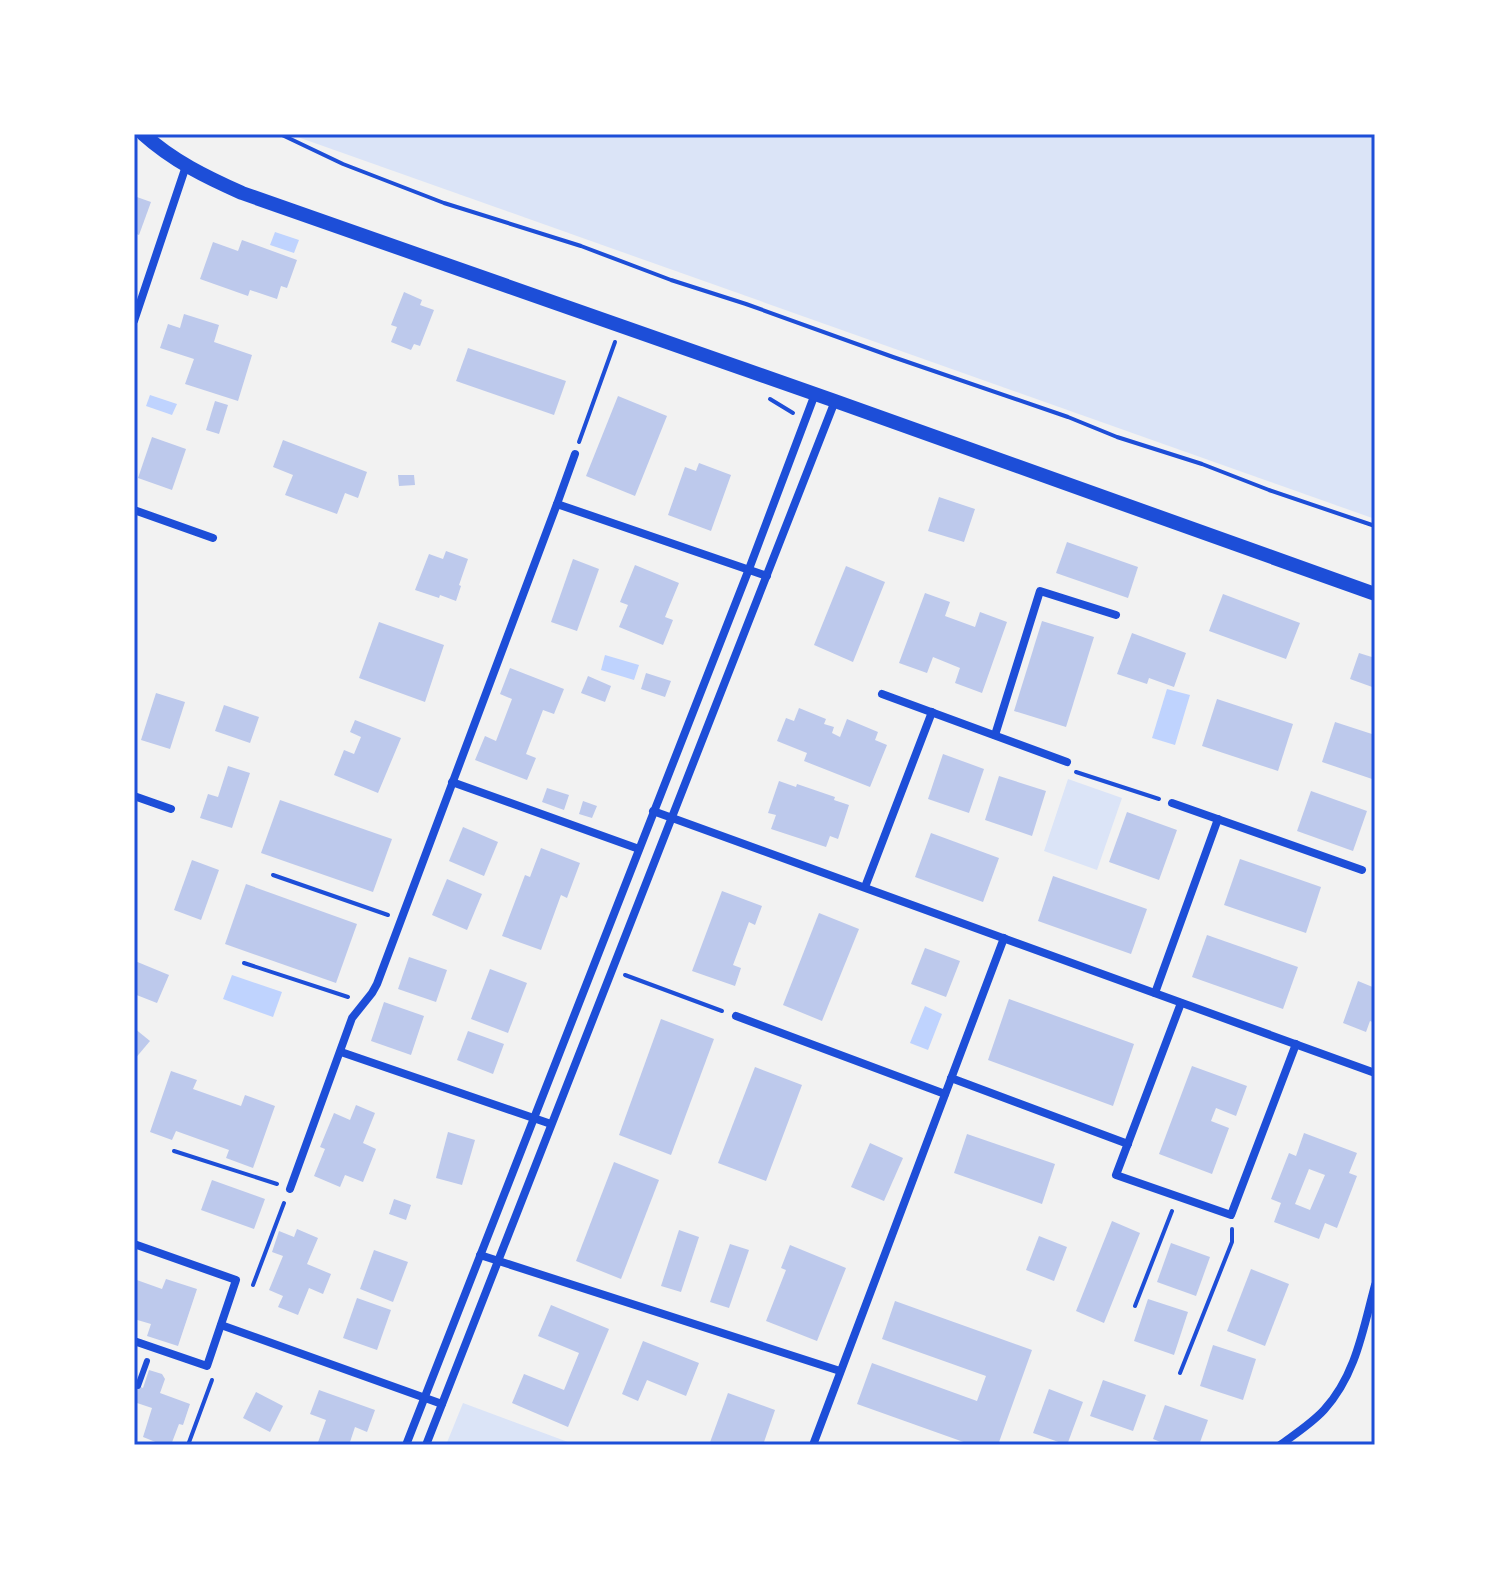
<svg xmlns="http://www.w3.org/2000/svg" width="1509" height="1579" viewBox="0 0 1509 1579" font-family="Barlow,sans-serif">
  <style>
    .green { fill: #dbe4f7 }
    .water { fill: #bfd3fe }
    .building { fill: #bdc9ec; fill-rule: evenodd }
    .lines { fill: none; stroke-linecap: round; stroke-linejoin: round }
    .path { stroke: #1d4ed8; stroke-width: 4 }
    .service { stroke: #1d4ed8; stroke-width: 6 }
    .minor { stroke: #1d4ed8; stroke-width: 8 }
    .tertiary { stroke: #1d4ed8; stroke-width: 14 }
    .neatline { fill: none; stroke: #1d4ed8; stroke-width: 3 }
  </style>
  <rect width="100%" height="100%" fill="#f2f2f2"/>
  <g class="green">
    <path d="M290,134H1375V519L292,135Z"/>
    <path d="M1068,779L1122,798L1097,870L1044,851Z"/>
    <path d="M463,1403L576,1445H446Z"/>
  </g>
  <g class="water">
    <path d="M275,232L299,240L294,253L270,245Z"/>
    <path d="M150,395L177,404L172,415L146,406Z"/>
    <path d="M605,655L639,665L634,680L601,670Z"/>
    <path d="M1167,689L1190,695L1175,745L1152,738Z"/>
    <path d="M232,975L282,992L273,1017L223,999Z"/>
    <path d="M925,1006L942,1014L928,1050L910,1043Z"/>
  </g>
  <g class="building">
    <path d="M134,196L151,202L139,235L134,233Z"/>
    <path d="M242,240L297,260L287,288L281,286L277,299L250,290L248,296L200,279L213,242L238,251Z"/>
    <path d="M404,292L422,300L420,305L434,310L420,346L414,344L411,350L391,342L397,327L391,325Z"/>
    <path d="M184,314L219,325L214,342L252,355L238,401L185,384L194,359L160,348L168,324L180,328Z"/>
    <path d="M468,348L566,381L554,415L456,381Z"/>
    <path d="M618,396L667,416L635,496L586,476Z"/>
    <path d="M215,401L228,405L219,434L206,430Z"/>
    <path d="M152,437L186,449L172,490L138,478Z"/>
    <path d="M283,440L367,472L358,498L345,493L337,514L285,495L293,475L273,467Z"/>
    <path d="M699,463L731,475L711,531L668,515L685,467L696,471Z"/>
    <path d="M398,475H414L415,485L399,486Z"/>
    <path d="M939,497L975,509L964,542L928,531Z"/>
    <path d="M1067,542L1138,567L1128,598L1056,573Z"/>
    <path d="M446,551L468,559L459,585L461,586L456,601L440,595L439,598L415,590L429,554L443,559Z"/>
    <path d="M573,559L599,569L577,631L551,622Z"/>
    <path d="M635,565L679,583L665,617L673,620L663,645L619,627L628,605L620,602Z"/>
    <path d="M846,566L885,582L853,662L814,645Z"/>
    <path d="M925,593L950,602L945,616L975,627L980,612L1007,622L982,693L955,683L960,668L933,657L927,673L899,663Z"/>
    <path d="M1223,594L1300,623L1286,659L1209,631Z"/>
    <path d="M1042,621L1094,637L1066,727L1014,711Z"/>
    <path d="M379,622L444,645L425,702L359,678Z"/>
    <path d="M1132,633L1186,653L1174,687L1149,678L1147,684L1117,674Z"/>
    <path d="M1359,653L1375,658V688L1350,679Z"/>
    <path d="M510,668L564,689L554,714L543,710L526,754L536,758L527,780L475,760L485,736L496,741L512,699L500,694Z"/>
    <path d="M646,673L671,681L665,697L641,689Z"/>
    <path d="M588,676L611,686L605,702L581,693Z"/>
    <path d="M156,693L185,702L170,749L141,740Z"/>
    <path d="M1217,699L1293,724L1278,771L1202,746Z"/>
    <path d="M224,705L259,717L250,743L215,731Z"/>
    <path d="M799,708L826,719L824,724L834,727L832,733L840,737L847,719L878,732L875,740L887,745L870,787L804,761L807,753L777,741L786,718L794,721Z"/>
    <path d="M355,720L401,738L378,793L334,775L344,750L354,754L361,737L350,732Z"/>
    <path d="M1335,722L1375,735V780L1322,762Z"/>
    <path d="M943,754L984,769L969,813L928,799Z"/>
    <path d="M228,766L250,773L232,828L200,818L208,794L218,797Z"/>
    <path d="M999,776L1046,791L1032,836L985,820Z"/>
    <path d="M779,781L796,787L797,784L835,797L834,800L849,805L838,839L830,836L826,847L771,829L776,815L768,813Z"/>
    <path d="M547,788L569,795L564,810L542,802Z"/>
    <path d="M1311,791L1367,811L1353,851L1297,831Z"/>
    <path d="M280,800L392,839L373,892L261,853Z"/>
    <path d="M583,801L597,806L592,818L579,814Z"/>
    <path d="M1127,812L1177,830L1159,880L1109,862Z"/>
    <path d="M463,827L498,842L484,876L449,861Z"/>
    <path d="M931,833L999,858L983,902L915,877Z"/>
    <path d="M541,848L580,863L567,898L561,895L541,950L502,936L525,875L530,877Z"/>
    <path d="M1240,859L1321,887L1306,933L1224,905Z"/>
    <path d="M192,860L219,870L201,920L174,910Z"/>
    <path d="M1053,876L1147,909L1131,954L1038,921Z"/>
    <path d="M447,879L482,894L467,930L432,915Z"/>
    <path d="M246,884L357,924L336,983L225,944Z"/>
    <path d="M722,891L762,906L755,925L749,922L733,965L741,968L735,986L692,971Z"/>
    <path d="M819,913L859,929L822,1021L783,1005Z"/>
    <path d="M1207,935L1298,967L1283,1009L1192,977Z"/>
    <path d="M925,948L960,961L946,997L911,984Z"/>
    <path d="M409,957L447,970L436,1002L398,989Z"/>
    <path d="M135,961L169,975L157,1003L134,994Z"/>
    <path d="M490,969L527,983L508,1033L471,1019Z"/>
    <path d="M1358,981L1375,988V1023L1370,1021L1366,1032L1343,1023Z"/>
    <path d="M1009,999L1134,1044L1113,1106L988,1060Z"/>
    <path d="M384,1002L424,1016L411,1055L371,1041Z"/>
    <path d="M661,1019L714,1039L671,1155L619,1135Z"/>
    <path d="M134,1028L150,1041L134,1060Z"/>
    <path d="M468,1031L504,1044L493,1074L457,1060Z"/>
    <path d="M1192,1066L1247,1086L1236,1116L1216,1108L1211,1121L1229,1128L1212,1174L1159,1154Z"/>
    <path d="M755,1067L802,1085L766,1181L718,1163Z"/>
    <path d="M171,1071L197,1080L193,1089L241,1106L245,1095L275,1106L253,1168L226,1158L229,1150L176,1131L172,1140L150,1132Z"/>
    <path d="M356,1105L375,1113L363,1143L376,1149L363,1182L345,1175L340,1187L314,1176L325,1149L320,1147L334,1113L350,1120Z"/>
    <path d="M448,1132L475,1140L462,1185L436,1178Z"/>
    <path d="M1304,1133L1357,1153L1349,1173L1357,1176L1337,1228L1325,1223L1319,1239L1274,1222L1281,1203L1271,1199L1289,1153L1296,1156ZM1309,1169L1325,1175L1310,1210L1295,1204Z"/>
    <path d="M967,1134L1055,1164L1042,1204L954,1173Z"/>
    <path d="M870,1143L903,1158L884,1201L851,1187Z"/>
    <path d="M614,1162L659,1180L621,1279L576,1261Z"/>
    <path d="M212,1180L265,1199L254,1229L201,1210Z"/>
    <path d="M394,1199L411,1205L406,1220L389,1214Z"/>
    <path d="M1112,1221L1140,1233L1104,1323L1076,1311Z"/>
    <path d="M297,1229L318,1238L307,1264L331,1274L323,1294L309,1288L298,1315L278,1307L283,1296L269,1290L283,1256L272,1252L279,1231L294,1237Z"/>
    <path d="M679,1230L699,1237L681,1292L661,1286Z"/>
    <path d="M1039,1236L1067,1247L1054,1281L1026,1270Z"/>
    <path d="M1171,1243L1210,1257L1196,1296L1157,1282Z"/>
    <path d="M730,1244L749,1250L729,1308L710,1302Z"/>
    <path d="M790,1245L846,1268L817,1341L766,1321L786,1270L781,1268Z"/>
    <path d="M374,1250L408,1262L393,1302L360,1289Z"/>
    <path d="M1251,1269L1289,1284L1265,1346L1227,1331Z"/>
    <path d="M134,1279L162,1289L166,1279L197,1289L178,1346L147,1336L151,1324L134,1319Z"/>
    <path d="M357,1298L391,1310L377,1350L343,1338Z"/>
    <path d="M1148,1299L1188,1312L1174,1355L1134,1341Z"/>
    <path d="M895,1301L1032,1350L998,1445H972L857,1404L872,1363L977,1401L986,1376L882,1339Z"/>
    <path d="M551,1305L609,1329L568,1427L512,1403L524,1374L564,1390L579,1353L538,1336Z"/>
    <path d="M643,1341L699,1363L686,1396L647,1380L638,1401L622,1394Z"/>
    <path d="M1213,1345L1256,1359L1243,1400L1200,1386Z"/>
    <path d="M149,1370L162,1374L165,1379L160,1393L190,1404L183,1425L179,1424L171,1445H163L143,1437L152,1408L134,1402V1384L143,1388Z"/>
    <path d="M1103,1380L1146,1395L1133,1431L1090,1416Z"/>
    <path d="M1049,1389L1083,1402L1067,1445L1033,1433Z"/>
    <path d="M319,1390L375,1410L367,1432L355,1427L349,1445H317L326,1420L310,1414Z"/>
    <path d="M256,1392L283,1406L270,1432L243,1418Z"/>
    <path d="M728,1393L775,1410L763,1445H709Z"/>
    <path d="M1165,1405L1208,1420L1199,1445H1168L1153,1439Z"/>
  </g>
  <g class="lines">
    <g class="path">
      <path d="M280,134L343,164L444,203L581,246L671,280L746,304L893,357L1068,417L1117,437L1202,464L1269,490L1375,526"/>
      <path d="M770,399L793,413"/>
      <path d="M579,442L615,342"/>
      <path d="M1076,772L1159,799"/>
      <path d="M273,875L388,915"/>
      <path d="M244,963L348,997"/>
      <path d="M625,975L722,1011"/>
      <path d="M174,1151L277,1184"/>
      <path d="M253,1285L284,1203"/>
      <path d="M1135,1306L1172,1211"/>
      <path d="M1180,1373L1232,1242V1229"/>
      <path d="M188,1445L212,1380"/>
    </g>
    <path class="service" d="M138,1386L147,1361"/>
    <g class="minor">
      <path d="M134,321L186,166"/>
      <path d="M557,504L575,454"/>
      <path d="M134,510L213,538"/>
      <path d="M882,694L1067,762"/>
      <path d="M995,735L1040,591L1116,615"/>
      <path d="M452,782L639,849"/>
      <path d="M134,796L171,809"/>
      <path d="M1172,803L1362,870"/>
      <path d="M653,811L1375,1073"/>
      <path d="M865,887L932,712"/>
      <path d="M1155,993L1218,819"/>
      <path d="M1181,1003L1116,1175L1231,1215L1296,1044"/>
      <path d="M736,1016L945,1094"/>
      <path d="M341,1052L551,1124"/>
      <path d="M951,1078L1128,1144"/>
      <path d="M290,1189L352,1018L372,993L377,984L557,504L767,576"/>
      <path d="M134,1244L236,1280L207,1366L134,1341"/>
      <path d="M480,1255L840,1371"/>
      <path d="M221,1325L442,1404"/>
      <path d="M406,1445L749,569L815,394"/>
      <path d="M426,1445L835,401"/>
      <path d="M813,1445L1004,938"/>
      <path d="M1280,1445C1295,1434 1311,1424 1324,1410C1356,1375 1363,1329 1375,1285"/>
    </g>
    <path class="tertiary" d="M143,134C173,161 206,177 242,193L835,401L1375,594"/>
  </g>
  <rect width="1509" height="1579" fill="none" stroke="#ffffff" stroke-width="272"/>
  <rect x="136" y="136" width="1237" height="1307" class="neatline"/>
</svg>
